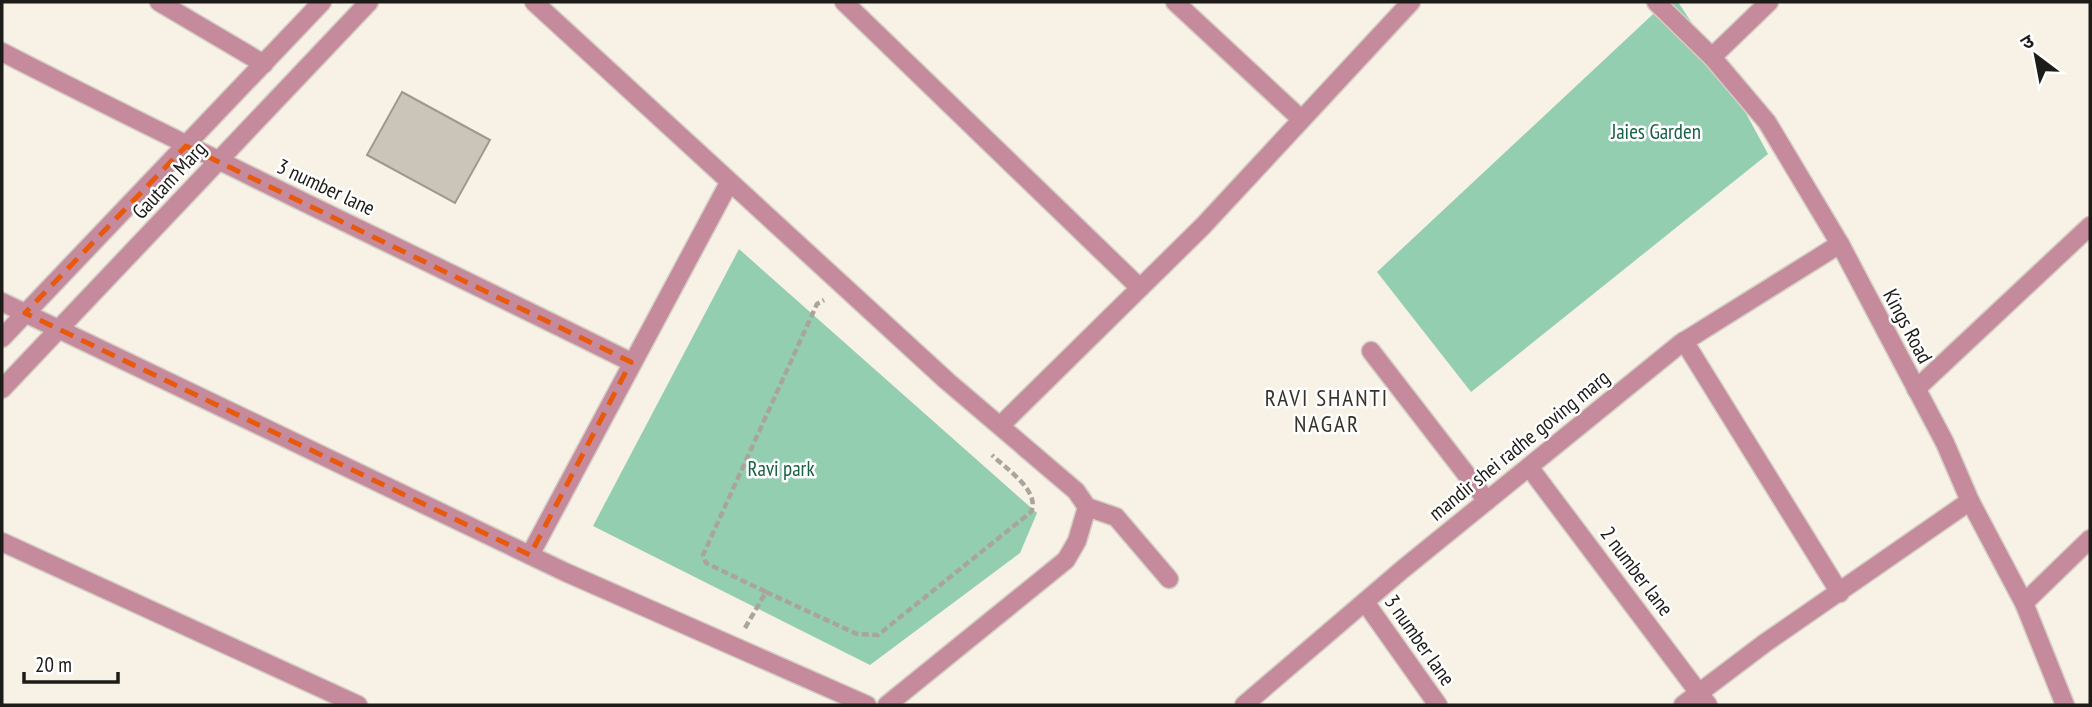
<svg xmlns="http://www.w3.org/2000/svg" width="2092" height="707" viewBox="0 0 2092 707" font-family="'PT Sans Narrow','Noto Sans Devanagari',sans-serif">
  <style>
    .green { fill: #93ceb0 }
    .building { fill: #cac4b9; stroke: #9e988e; stroke-width: 2 }
    .lines { fill: none; stroke-linecap: round; stroke-linejoin: round }
    .minor-casing { stroke: #d4cfc5; stroke-width: 21 }
    .path { stroke: #a9a59c; stroke-width: 4.5; stroke-dasharray: 7 3.5; stroke-linecap: butt }
    .minor { stroke: #c68a9d; stroke-width: 18 }
    .marked { fill: none; stroke: #e8590c; stroke-width: 5; stroke-dasharray: 14 9; stroke-linejoin: round }
    .labels { text-anchor: middle; dominant-baseline: central; stroke-width: 5; stroke-linejoin: round; paint-order: stroke }
    .park-label { font-size: 21px; fill: #196145; stroke: #fff }
    .street-label { font-size: 21px; fill: #1e1c18; stroke: #fff }
    .neighbourhood-label { font-size: 23px; letter-spacing: 2px; fill: #37332a; stroke: #fff }
  </style>
  <rect width="100%" height="100%" fill="#f7f1e6"/>
  <g class="green">
    <path d="M1666,2H1678L1721,67L1768,154L1471,392L1377,272Z"/>
    <path d="M739,249L1037,513L1020,553L870,665L593,526Z"/>
  </g>
  <path class="building" d="M402,92L490,140L455,203L367,155Z"/>
  <g class="lines">
    <defs>
      <g id="minor">
        <path d="M159,2L264,64"/>
        <path d="M534,2L947,381L1076,491L1087,507L1077,541L1066,560L887,705"/>
        <path d="M844,2L1140,288"/>
        <path d="M1175,2L1301,119"/>
        <path d="M1656,2L1712,57L1767,122L1840,244L1945,443L1970,501L2024,603L2065,705"/>
        <path d="M2,52C210,159 422,258 631,362"/>
        <path d="M1712,57L1769,2"/>
        <path d="M2,302L565,572L867,705"/>
        <path d="M2,338L322,2"/>
        <path d="M1684,341L1840,593"/>
        <path d="M1371,351L1487,501"/>
        <path d="M2,389L369,2"/>
        <path d="M1916,389L2090,226"/>
        <path d="M1001,425L1203,226L1411,2"/>
        <path d="M1529,467L1708,705"/>
        <path d="M1087,507L1116,517L1169,579"/>
        <path d="M2,542L358,705"/>
        <path d="M530,555L729,183"/>
        <path d="M1365,602L1438,705"/>
        <path d="M2024,603L2090,539"/>
        <path d="M1244,705L1403,569L1680,344L1840,244"/>
        <path d="M1683,705L1765,643L1970,501"/>
      </g>
    </defs>
    <use href="#minor" class="minor-casing"/>
    <g class="path">
      <path d="M766,592L857,634L878,635L1031,512C1041,491 1005,468 992,455"/>
      <path d="M745,628L766,592L706,563L703,555L817,304L824,300"/>
    </g>
    <use href="#minor" class="minor"/>
  </g>
  <path class="marked" d="M186,146L631,362L530,555L25,313Z"/>
  <g class="labels">
    <g class="park-label">
      <text x="1656" y="131">Jaies Garden</text>
      <text x="781" y="468">Ravi park</text>
    </g>
    <g class="street-label">
      <text transform="translate(169 180) rotate(-47)">Gautam Marg</text>
      <text transform="translate(326 187) rotate(25)">3 number lane</text>
      <text transform="translate(1908 326) rotate(62)">Kings Road</text>
      <text transform="translate(1519 445) rotate(-39)">mandir shei radhe goving marg</text>
      <text transform="translate(1637 571) rotate(53)">2 number lane</text>
      <text transform="translate(1420 640) rotate(55)">3 number lane</text>
    </g>
    <g class="neighbourhood-label">
      <text x="1327" y="397">RAVI SHANTI<tspan x="1327" dy="26">NAGAR</tspan></text>
    </g>
  </g>
  <rect width="2092" height="707" fill="none" stroke="#1e1c18" stroke-width="7"/>
  <g transform="translate(2036 56) rotate(328)" stroke="#ffffff" stroke-width="5" paint-order="stroke">
  <path d="M0-5L12 26L0 18L-12 26Z" fill="#1e1c18"/>
  <text y="-10" font-size="19" font-weight="bold" text-anchor="middle" fill="#1e1c18">उ</text>
  </g>
  <path d="M24 672v10h94v-10" fill="none" stroke="#1e1c18" stroke-width="3.5"/>
  <text x="35" y="672" font-size="21" fill="#1e1c18" stroke="#ffffff" stroke-width="5" paint-order="stroke">20 m</text>
</svg>
